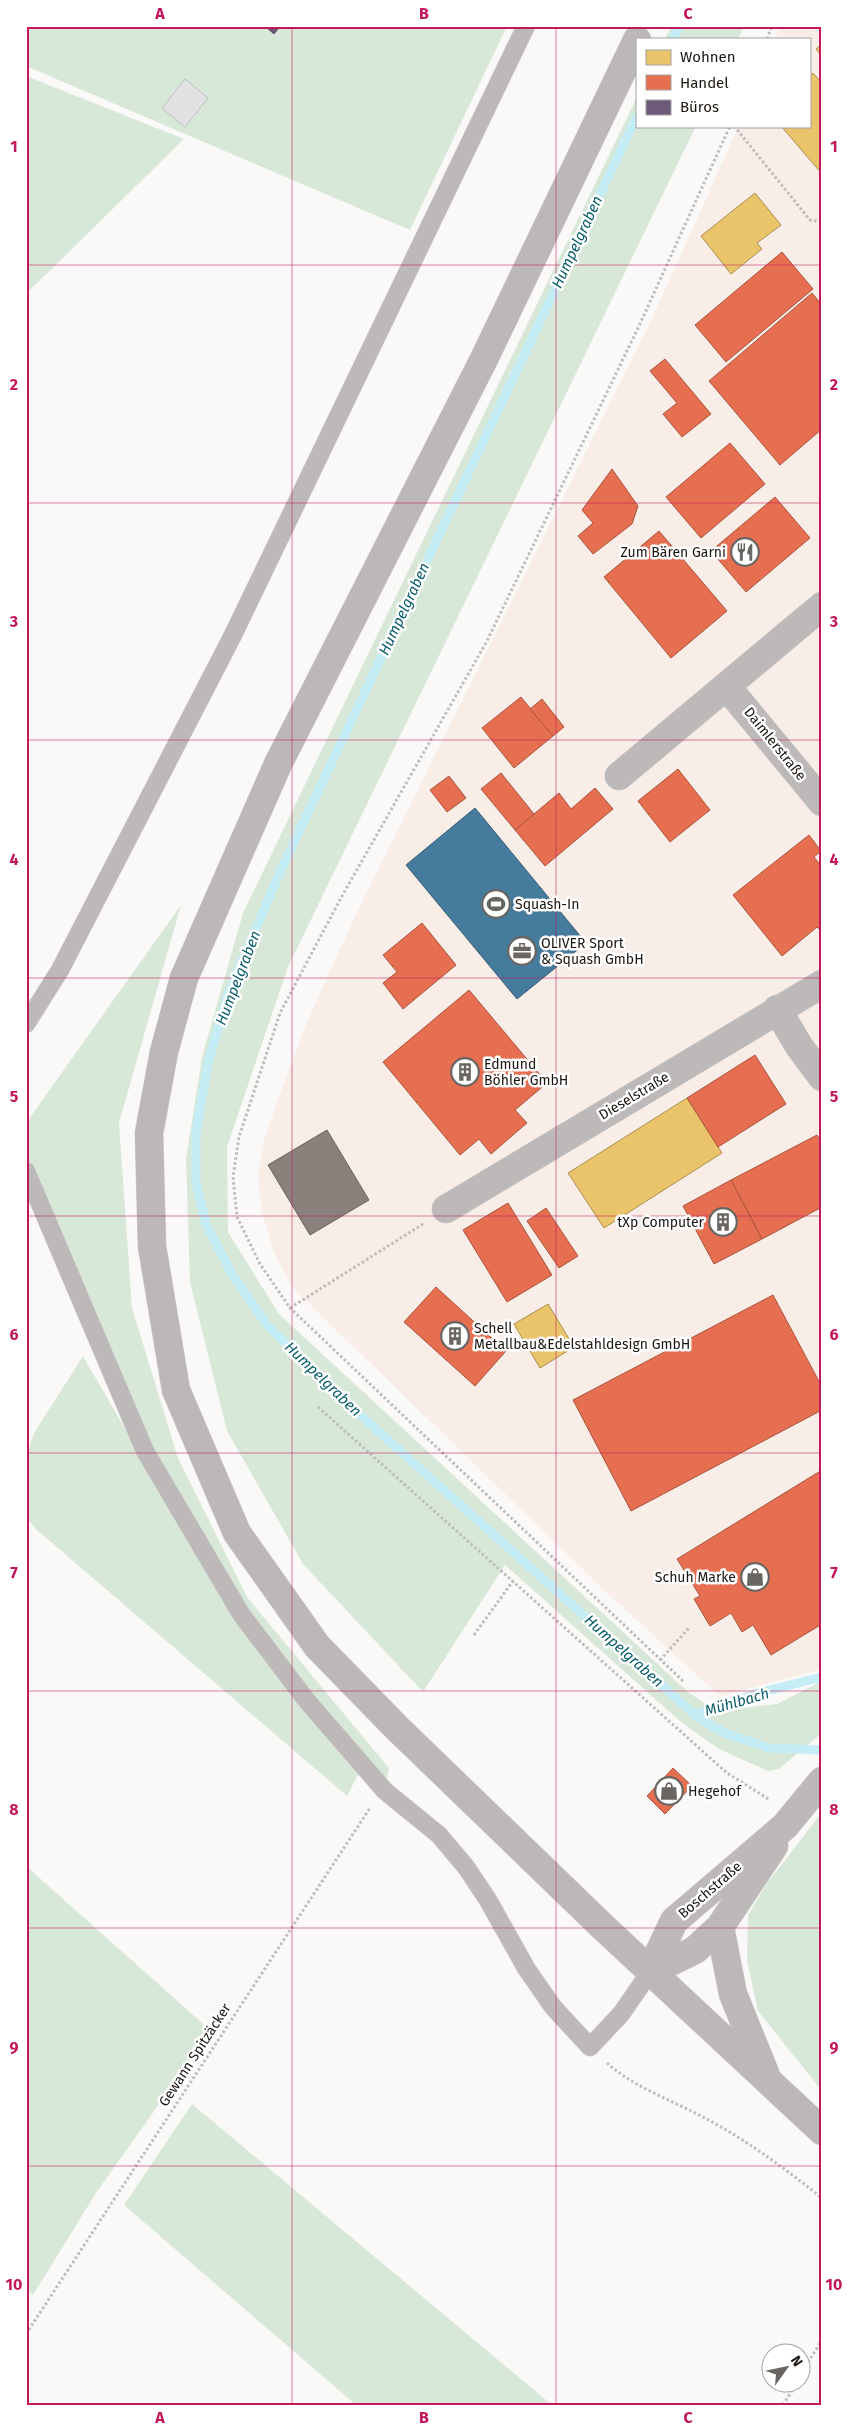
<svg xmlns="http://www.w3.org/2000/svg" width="848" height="2431" viewBox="0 0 848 2431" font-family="'Fira Sans',sans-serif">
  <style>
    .commercial { fill: #f8ede7 }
    .green { fill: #d8e8d8 }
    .homes { fill: #e9c46a; stroke: #ab904f }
    .shops { fill: #e76f51; stroke: #aa543e }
    .offices { fill: #6d597a; stroke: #54455a }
    .public { fill: #457b9d; stroke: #385c73 }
    .industry { fill: #8a817c; stroke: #69615c }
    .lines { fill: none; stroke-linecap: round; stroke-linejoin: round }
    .stream { stroke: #c4edf6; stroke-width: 9 }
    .building { fill: #e2e2e5; stroke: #bfbfc2 }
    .lane-casing { stroke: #d6d5d3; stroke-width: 19 }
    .street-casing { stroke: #d6d5d3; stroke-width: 29 }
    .secondary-casing { stroke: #d6d5d3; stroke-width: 29 }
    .path { stroke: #bfbdbc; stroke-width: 3; stroke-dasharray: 2.5 2.5; stroke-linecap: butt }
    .lane { stroke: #bcb9b8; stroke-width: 18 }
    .street { stroke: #bcb9b8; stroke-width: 28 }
    .secondary { stroke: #bbb8b7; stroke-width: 28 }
    .grid { fill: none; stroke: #c2185b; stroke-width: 1; stroke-opacity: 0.55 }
    .labels { text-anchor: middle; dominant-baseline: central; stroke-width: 5; stroke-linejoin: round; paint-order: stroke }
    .poi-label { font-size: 14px; fill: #1b1510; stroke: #fff; text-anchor: start }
    .street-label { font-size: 14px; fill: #1b1510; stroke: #fff }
    .water-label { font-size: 15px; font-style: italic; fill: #085c6a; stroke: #fff }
    .neatline { fill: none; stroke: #c2185b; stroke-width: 2 }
    .grid-label { font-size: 16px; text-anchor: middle; font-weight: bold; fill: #c2185b }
  </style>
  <rect width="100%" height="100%" fill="#fbf9f7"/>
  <path class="commercial" d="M780,26H822V1669L720,1696L604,1590L292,1287L274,1253L262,1212L258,1174L264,1140L285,1080L307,1022L358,910L647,329L739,126H809V39H775Z"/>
  <g class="green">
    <path d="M26,26H507L410,230L26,66Z"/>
    <path d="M671,26H744L738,39H665Z"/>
    <path d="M26,76L184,139L26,294Z"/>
    <path d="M637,97V126H696L288,967L227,1147L228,1232L279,1314L688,1692L716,1711L777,1704L822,1681V1733L779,1769L768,1771L719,1749L682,1723L505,1565L423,1692L303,1564L227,1431L190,1282L186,1159L202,1057L243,913Z"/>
    <path d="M181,905L119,1123L132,1308L178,1458L247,1597L389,1768L385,1791L307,1701L145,1451L26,1171V1123Z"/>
    <path d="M83,1356L236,1621L359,1773L347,1796L38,1531L26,1518V1458L34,1433Z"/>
    <path d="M822,1812V2091L758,2011L747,1961L748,1915L768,1882Z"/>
    <path d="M26,1866L211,2031L96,2193L33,2295L26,2289Z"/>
    <path d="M192,2104L552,2405H356L124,2205Z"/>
  </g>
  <g class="homes">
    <path d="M822,44V56L816,49Z"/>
    <path d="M813,73L822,83V174L781,126H809V77Z"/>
    <path d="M755,193L781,225L757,243L762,249L731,274L701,236Z"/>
    <path d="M687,1098L722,1153L604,1228L568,1173Z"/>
    <path d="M548,1304L574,1347L540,1368L514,1324Z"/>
  </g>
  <g class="shops">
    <path d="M782,252L813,289L726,362L695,325Z"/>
    <path d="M812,293L822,305V429L780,465L709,381Z"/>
    <path d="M665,359L711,414L682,437L663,414L677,403L650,371Z"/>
    <path d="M730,443L765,484L701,538L666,497Z"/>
    <path d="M612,469L638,506L632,524L593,554L578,536L593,523L582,510Z"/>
    <path d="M775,497L810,538L746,592L711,551Z"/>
    <path d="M659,531L727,611L671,658L604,577Z"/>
    <path d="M521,697L553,736L514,768L482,728Z"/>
    <path d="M542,699L564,727L553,736L530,709Z"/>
    <path d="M678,769L710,810L670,842L638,801Z"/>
    <path d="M501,773L534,814L515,830L481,789Z"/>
    <path d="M449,776L466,798L447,812L430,790Z"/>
    <path d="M595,788L613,809L545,866L515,830L559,793L571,809Z"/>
    <path d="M809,835L821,851L814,857L822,867V929L820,930L817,927L782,956L733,895Z"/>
    <path d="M422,923L456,965L403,1009L383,983L397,972L383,955Z"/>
    <path d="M469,990L547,1083L515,1110L527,1123L491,1154L479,1139L460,1155L383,1062Z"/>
    <path d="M755,1055L786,1104L718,1147L687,1098Z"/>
    <path d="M817,1135L822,1144V1207L762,1239L731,1180Z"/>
    <path d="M731,1180L762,1239L714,1264L683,1206Z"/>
    <path d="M508,1203L552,1275L507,1302L463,1230Z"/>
    <path d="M546,1208L578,1256L559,1268L527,1221Z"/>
    <path d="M436,1287L506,1351L475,1386L404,1322Z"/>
    <path d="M773,1295L822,1387V1410L631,1511L573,1400Z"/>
    <path d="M822,1470V1624L771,1655L753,1625L742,1632L731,1613L710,1626L694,1599L700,1596L677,1559Z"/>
    <path d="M673,1768L692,1786L665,1814L647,1796Z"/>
  </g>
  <path class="offices" d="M265,26H280L274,34Z"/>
  <path class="public" d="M475,808L586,943L517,999L406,865Z"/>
  <path class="industry" d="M327,1130L369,1200L310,1235L268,1165Z"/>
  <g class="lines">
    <g class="stream">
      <path d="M673,39L679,26"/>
      <path d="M637,116L280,872L228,994L208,1063L196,1132V1183L206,1224L232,1274L268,1326L339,1396L695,1715L724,1733L769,1748L822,1750"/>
      <path d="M695,1715L758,1693L822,1677"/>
    </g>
  </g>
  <path class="building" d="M185,79L208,98L185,127L162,108Z"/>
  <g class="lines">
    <defs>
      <g id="lane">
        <path d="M26,1024L60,970L233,635L526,26"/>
        <path d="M26,1171L145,1451L241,1614L307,1701L385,1791L439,1835L466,1867L488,1900L526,1968L553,2007L590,2047L621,2014L650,1972"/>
      </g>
      <g id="street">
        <path d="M727,687L822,802"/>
        <path d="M619,776L822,606"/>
        <path d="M777,1009L799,1046L822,1077"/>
        <path d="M446,1209L822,984"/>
        <path d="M650,1972L674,1921L785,1826L822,1781"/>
        <path d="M650,1972L695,1950L720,1927L774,1846"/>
      </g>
      <g id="secondary">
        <path d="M637,40L484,359L278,764L184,978L164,1052L149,1133L152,1246L176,1390L237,1533L317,1646L397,1728L602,1926L822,2131"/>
        <path d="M720,1927L733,1994L765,2073"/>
      </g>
    </defs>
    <use href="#lane" class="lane-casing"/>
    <use href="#street" class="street-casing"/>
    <use href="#secondary" class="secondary-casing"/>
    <g class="path">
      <path d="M767,39L772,26"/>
      <path d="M734,126L810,220L822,222"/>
      <path d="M290,1308L423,1224"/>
      <path d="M318,1407L727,1773L770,1800"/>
      <path d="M474,1635L513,1581"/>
      <path d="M660,1660L689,1628"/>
      <path d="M683,1681L290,1308L260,1264L237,1217L233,1177L239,1137L280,1013L342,896L487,641L639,326L730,126"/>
      <path d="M607,2063C634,2087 669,2099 701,2116C744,2138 784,2168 822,2198"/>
      <path d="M26,2334L370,1808"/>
      <path d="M800,2375L822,2340"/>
      <path d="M783,2405L796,2384"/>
    </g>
    <use href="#lane" class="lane"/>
    <use href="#street" class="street"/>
    <use href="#secondary" class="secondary"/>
  </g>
  <path class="grid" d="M292,26V2405M556,26V2405M26,265H822M26,503H822M26,740H822M26,978H822M26,1216H822M26,1453H822M26,1691H822M26,1928H822M26,2166H822"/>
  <defs>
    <symbol id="restaurant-ring" viewBox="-11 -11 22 22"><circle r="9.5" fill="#fff" stroke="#696561" stroke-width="1.5"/><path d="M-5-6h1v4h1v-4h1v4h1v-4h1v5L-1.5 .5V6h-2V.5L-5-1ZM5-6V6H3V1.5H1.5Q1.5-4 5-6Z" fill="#696561"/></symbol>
    <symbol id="stadium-ring" viewBox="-11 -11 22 22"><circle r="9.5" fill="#fff" stroke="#696561" stroke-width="1.5"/><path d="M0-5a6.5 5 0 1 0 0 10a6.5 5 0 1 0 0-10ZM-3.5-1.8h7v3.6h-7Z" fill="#696561"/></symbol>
    <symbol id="office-ring" viewBox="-11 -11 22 22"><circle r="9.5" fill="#fff" stroke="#696561" stroke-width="1.5"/><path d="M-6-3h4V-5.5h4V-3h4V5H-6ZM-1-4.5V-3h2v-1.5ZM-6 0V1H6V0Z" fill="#696561"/></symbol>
    <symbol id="building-ring" viewBox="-11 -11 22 22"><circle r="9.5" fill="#fff" stroke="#696561" stroke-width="1.5"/><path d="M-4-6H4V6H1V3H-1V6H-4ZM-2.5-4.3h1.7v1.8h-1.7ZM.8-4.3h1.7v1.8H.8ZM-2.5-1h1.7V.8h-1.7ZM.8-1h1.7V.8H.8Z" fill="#696561"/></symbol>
    <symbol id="shop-ring" viewBox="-11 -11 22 22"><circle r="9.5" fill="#fff" stroke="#696561" stroke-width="1.5"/><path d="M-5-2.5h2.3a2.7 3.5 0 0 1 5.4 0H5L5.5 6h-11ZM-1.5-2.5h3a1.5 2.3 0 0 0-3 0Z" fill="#696561"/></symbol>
  </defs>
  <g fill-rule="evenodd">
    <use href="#restaurant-ring" x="729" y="536" width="32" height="32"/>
    <use href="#stadium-ring" x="480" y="888" width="32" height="32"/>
    <use href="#office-ring" x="506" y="935" width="32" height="32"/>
    <use href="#building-ring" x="449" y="1056" width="32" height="32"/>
    <use href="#building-ring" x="707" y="1206" width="32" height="32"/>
    <use href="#building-ring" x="439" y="1320" width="32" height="32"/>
    <use href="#shop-ring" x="739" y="1561" width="32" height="32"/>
    <use href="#shop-ring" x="653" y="1775" width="32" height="32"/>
  </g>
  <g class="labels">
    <g class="poi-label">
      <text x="726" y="552" text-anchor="end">Zum Bären Garni</text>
      <text x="515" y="904">Squash-In</text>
      <text x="541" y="943">OLIVER Sport<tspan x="541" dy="16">&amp; Squash GmbH</tspan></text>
      <text x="484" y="1064">Edmund<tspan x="484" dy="16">Böhler GmbH</tspan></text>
      <text x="704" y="1222" text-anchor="end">tXp Computer</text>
      <text x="474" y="1328">Schell<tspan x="474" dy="16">Metallbau&amp;Edelstahldesign GmbH</tspan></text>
      <text x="736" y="1577" text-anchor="end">Schuh Marke</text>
      <text x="688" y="1791">Hegehof</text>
    </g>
    <g class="street-label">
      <text transform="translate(775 744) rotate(51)">Daimlerstraße</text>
      <text transform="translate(634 1096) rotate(-31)">Dieselstraße</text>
      <text transform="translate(710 1890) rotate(-41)">Boschstraße</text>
      <text transform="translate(195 2055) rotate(-57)">Gewann Spitzäcker</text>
    </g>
    <g class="water-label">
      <text transform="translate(577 242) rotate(-65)">Humpelgraben</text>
      <text transform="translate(404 609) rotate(-65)">Humpelgraben</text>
      <text transform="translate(238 978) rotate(-69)">Humpelgraben</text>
      <text transform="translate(323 1379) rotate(44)">Humpelgraben</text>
      <text transform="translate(624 1651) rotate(42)">Humpelgraben</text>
      <text transform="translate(737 1702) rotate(-16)">Mühlbach</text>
    </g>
  </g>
  <rect width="848" height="2431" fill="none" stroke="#ffffff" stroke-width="55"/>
  <rect x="636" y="38" width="175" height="90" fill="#ffffff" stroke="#a4a19f"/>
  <rect x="646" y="50" width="25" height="15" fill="#e9c46a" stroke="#a4a19f"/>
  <text x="680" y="62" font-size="15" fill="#1b1510">Wohnen</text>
  <rect x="646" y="75" width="25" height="15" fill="#e76f51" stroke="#a4a19f"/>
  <text x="680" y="88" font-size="15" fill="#1b1510">Handel</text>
  <rect x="646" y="100" width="25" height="15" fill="#6d597a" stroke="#a4a19f"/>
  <text x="680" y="112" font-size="15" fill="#1b1510">Büros</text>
  <g transform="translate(786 2368) rotate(57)"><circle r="24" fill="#ffffff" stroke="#a4a19f"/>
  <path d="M0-4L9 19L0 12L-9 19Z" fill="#696561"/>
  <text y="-8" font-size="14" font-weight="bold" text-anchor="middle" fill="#1b1510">N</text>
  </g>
  <rect x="28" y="28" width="792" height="2376" class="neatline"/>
  <g class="grid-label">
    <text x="160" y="19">A</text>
    <text x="424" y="19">B</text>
    <text x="688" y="19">C</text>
    <text x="14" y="152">1</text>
    <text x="834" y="152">1</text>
    <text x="14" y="390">2</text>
    <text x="834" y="390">2</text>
    <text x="14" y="627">3</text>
    <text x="834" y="627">3</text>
    <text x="14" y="865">4</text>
    <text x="834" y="865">4</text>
    <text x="14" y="1102">5</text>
    <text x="834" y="1102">5</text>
    <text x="14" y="1340">6</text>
    <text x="834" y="1340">6</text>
    <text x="14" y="1578">7</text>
    <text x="834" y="1578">7</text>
    <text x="14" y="1815">8</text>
    <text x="834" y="1815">8</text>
    <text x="14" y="2053">9</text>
    <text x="834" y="2053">9</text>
    <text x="14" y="2290">10</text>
    <text x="834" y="2290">10</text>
    <text x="160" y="2423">A</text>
    <text x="424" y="2423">B</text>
    <text x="688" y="2423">C</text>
  </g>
</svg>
